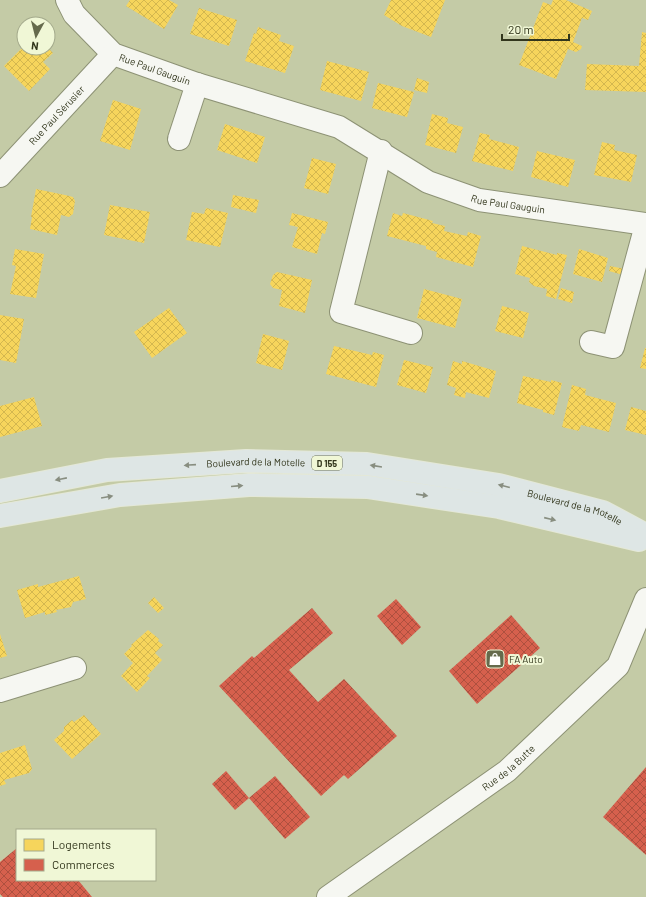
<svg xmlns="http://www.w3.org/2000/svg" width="646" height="897" viewBox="0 0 646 897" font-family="Barlow,sans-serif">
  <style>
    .homes { fill: url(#homes-cross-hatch) }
    .shops { fill: url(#shops-cross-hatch) }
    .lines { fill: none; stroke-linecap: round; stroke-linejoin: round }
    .street-casing { stroke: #8d9275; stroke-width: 24 }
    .primary-casing { stroke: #e4e8d7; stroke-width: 24 }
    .street { stroke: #f6f7f2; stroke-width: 22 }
    .primary { stroke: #dee6e5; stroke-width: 22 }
    .oneway { fill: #888e80 }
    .labels { text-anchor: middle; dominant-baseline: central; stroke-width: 4; stroke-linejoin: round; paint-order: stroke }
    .shield { fill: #f0f7d6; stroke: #6b7054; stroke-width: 1 }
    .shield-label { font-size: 9px; font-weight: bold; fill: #32361c }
    .street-label { font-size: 10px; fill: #32361c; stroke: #f0f7d6 }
    .poi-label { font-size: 10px; fill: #32361c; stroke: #f0f7d6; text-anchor: start }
  </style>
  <defs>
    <pattern id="homes-cross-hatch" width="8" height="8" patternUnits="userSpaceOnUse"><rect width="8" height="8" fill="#f6d55c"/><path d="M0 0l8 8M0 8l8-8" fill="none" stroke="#d3b74f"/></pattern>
    <pattern id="shops-cross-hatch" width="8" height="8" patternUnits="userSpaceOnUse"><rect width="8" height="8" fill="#d6604d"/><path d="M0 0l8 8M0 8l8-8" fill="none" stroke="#ae503f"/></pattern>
  </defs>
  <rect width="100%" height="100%" fill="#c4cba6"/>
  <g class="homes">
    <path d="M130,0H169L178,5L164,29L126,6Z"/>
    <path d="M391,0H445L431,37L402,26L384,15Z"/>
    <path d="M553,0H566L592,11L588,20L582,18L573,42L582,46L581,49L576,52L568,49L556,79L519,65L543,2L551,5Z"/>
    <path d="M199,8L237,20L229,46L190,34Z"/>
    <path d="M258,27L281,35L279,41L294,46L285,73L245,61L254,33L256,34Z"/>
    <path d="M642,32L646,33V92L585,90L587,64L639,66Z"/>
    <path d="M24,46V48H29L33,51L36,48H48L53,53L43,62L50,69L29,91L4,66Z"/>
    <path d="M327,61L369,72L361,101L320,90Z"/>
    <path d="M417,78L429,82L427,93L414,90Z"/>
    <path d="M378,83L414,92L407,117L372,108Z"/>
    <path d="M113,100L141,109L130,150L100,141Z"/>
    <path d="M432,114L448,118L447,123L463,127L456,153L425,145Z"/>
    <path d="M225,124L265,137L257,163L217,150Z"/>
    <path d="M480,133L490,135L489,139L519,147L513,171L472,161Z"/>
    <path d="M602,142L615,145L614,150L637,155L631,182L594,175Z"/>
    <path d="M537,151L575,160L568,187L531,177Z"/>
    <path d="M312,158L336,164L328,194L304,188Z"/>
    <path d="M36,189L65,195L73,197L75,201L73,214L69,217L61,215L57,235L30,229L32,217H31Z"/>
    <path d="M233,195L259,200L256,213L231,207Z"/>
    <path d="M110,205L150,212L144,243L104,235Z"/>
    <path d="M206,208L228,213L220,247L186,240L192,212L204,214Z"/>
    <path d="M292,213L328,222L325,234L322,233L317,254L292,247L298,227L289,225Z"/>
    <path d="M393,213L402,216L403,213L433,221L432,223L445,226L444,231L467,236L468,232L481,236L473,267L436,257L437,252L426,249V246L387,236Z"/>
    <path d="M522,246L557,255V253L567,255L556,299L546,296L547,289L534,286L529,282L530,278L515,274Z"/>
    <path d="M15,249L44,254L36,298L10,294L16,266L12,265Z"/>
    <path d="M579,249L608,258L602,282L573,274Z"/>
    <path d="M610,266L625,269L623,275L609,271Z"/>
    <path d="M277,272L312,280L305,313L279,306L282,290L273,288L270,284L273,275Z"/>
    <path d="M561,288L574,292L572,303L558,299Z"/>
    <path d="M424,289L462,299L455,328L417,318Z"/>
    <path d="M502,306L529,313L523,338L495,331Z"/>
    <path d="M169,308L187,333L152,358L134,332Z"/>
    <path d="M0,315L24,319L16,363L0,360Z"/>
    <path d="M263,334L289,341L282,370L256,363Z"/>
    <path d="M334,346L372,355L373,352L384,355L376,387L326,374Z"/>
    <path d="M645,348H646V369L640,368Z"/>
    <path d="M404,360L433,367L426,393L397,385Z"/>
    <path d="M453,361L462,364V361L496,371L489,398L466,392L465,398L454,395L456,388L447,385Z"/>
    <path d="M523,376L551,382V380L562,383L554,415L543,412V410L517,403Z"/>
    <path d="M572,385L586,389L585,395L616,403L609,432L581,425L579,431L562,427Z"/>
    <path d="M34,397L42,426L0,437V406Z"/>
    <path d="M631,407L646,411V435L625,430Z"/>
    <path d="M79,576L86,599L73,602L71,607L56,610L57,612L45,615V612L25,618L17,590L38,584V587Z"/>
    <path d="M154,597L164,608L158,613L148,603Z"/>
    <path d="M148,630L159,639L158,641L163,645L155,653L162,660L147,676L150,678L137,692L121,676L133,663L124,654L132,646L131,645Z"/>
    <path d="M0,634L7,656L0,658Z"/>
    <path d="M84,715L101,734L72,759L54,740L64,731V727L72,720L74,722Z"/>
    <path d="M25,745L32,769L29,773L4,780L6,784L0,786V753Z"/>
  </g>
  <g class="shops">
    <path d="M396,599L421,627L402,645L377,616Z"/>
    <path d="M312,608L333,633L289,670L318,702L344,679L397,736L348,779L344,775L321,796L219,686L252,656L254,658Z"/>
    <path d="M511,615L540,648L477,704L449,671Z"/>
    <path d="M646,767V855L603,817Z"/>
    <path d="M226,771L249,798L235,810L212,784Z"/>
    <path d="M275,776L310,817L285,839L249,798Z"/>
    <path d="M17,848V880H78L92,897H3L0,894V862Z"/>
  </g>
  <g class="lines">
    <defs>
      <g id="street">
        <path id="s1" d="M67,0L74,14L113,54L197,84L339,127L428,182L479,200L646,224"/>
        <path d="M179,139L197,84"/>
        <path d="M381,151L341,312L411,333"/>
        <path id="s2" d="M0,176L113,54"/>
        <path d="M591,342L613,347L646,225"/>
        <path d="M0,691L75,668"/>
        <path id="s3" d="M328,897L507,771L618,666L646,599"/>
      </g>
      <g id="primary">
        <path id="s4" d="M0,491L107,470L246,461L367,464L499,485L603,512L646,535"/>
        <path d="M0,516L120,495L249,485L367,487L499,507L639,540"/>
      </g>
    </defs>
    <use href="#street" class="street-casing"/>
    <use href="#primary" class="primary-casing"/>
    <use href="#street" class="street"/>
    <use href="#primary" class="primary"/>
  </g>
  <defs><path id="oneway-solid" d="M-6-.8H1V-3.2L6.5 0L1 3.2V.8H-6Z"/></defs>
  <g class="oneway">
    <use href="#oneway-solid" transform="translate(190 465) rotate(176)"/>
    <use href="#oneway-solid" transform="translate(376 466) rotate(-171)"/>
    <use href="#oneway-solid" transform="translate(61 479) rotate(169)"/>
    <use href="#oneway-solid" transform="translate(237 486) rotate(-5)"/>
    <use href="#oneway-solid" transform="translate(504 486) rotate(-166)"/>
    <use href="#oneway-solid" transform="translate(422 495) rotate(8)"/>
    <use href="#oneway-solid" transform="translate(107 497) rotate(-10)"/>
    <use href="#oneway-solid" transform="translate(550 519) rotate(13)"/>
  </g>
  <defs>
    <symbol id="shop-square" viewBox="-11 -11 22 22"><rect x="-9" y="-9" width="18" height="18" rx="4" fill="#656a4c" stroke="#f0f7d6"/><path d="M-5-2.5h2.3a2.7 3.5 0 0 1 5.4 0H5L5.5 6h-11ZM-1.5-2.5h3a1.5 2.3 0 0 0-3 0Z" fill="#fff"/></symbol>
  </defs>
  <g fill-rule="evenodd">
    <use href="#shop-square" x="484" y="648" width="22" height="22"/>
  </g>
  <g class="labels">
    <rect class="shield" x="312" y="456" width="30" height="14" rx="3"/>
    <g class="shield-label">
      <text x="327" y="463">D 155</text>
    </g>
    <g class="street-label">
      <text stroke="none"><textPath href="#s1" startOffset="116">Rue Paul Gauguin</textPath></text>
      <text stroke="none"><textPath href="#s2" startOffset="83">Rue Paul Sérusier</textPath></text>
      <text stroke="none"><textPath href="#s1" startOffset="497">Rue Paul Gauguin</textPath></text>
      <text stroke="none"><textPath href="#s4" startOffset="258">Boulevard de la Motelle</textPath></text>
      <text stroke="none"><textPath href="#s4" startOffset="582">Boulevard de la Motelle</textPath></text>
      <text stroke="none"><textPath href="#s3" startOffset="222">Rue de la Butte</textPath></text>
    </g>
    <g class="poi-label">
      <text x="509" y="659">FA Auto</text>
    </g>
  </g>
  <rect x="16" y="829" width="140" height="52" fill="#f0f7d6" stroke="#a4aa8c"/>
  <rect x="24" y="839" width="20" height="12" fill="#f6d55c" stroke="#a4aa8c"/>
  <text x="52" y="849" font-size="12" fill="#32361c">Logements</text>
  <rect x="24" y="859" width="20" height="12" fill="#d6604d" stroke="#a4aa8c"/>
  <text x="52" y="869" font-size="12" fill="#32361c">Commerces</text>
  <g transform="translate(36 36) rotate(187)"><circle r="19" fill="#f0f7d6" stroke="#a4aa8c"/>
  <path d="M0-3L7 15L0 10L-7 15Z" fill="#656a4c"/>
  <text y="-6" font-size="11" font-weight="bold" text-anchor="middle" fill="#32361c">N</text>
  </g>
  <path d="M502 34v6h67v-6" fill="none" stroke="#32361c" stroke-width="2"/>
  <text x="508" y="34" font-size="12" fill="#32361c" stroke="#f0f7d6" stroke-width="3" paint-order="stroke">20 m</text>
</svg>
